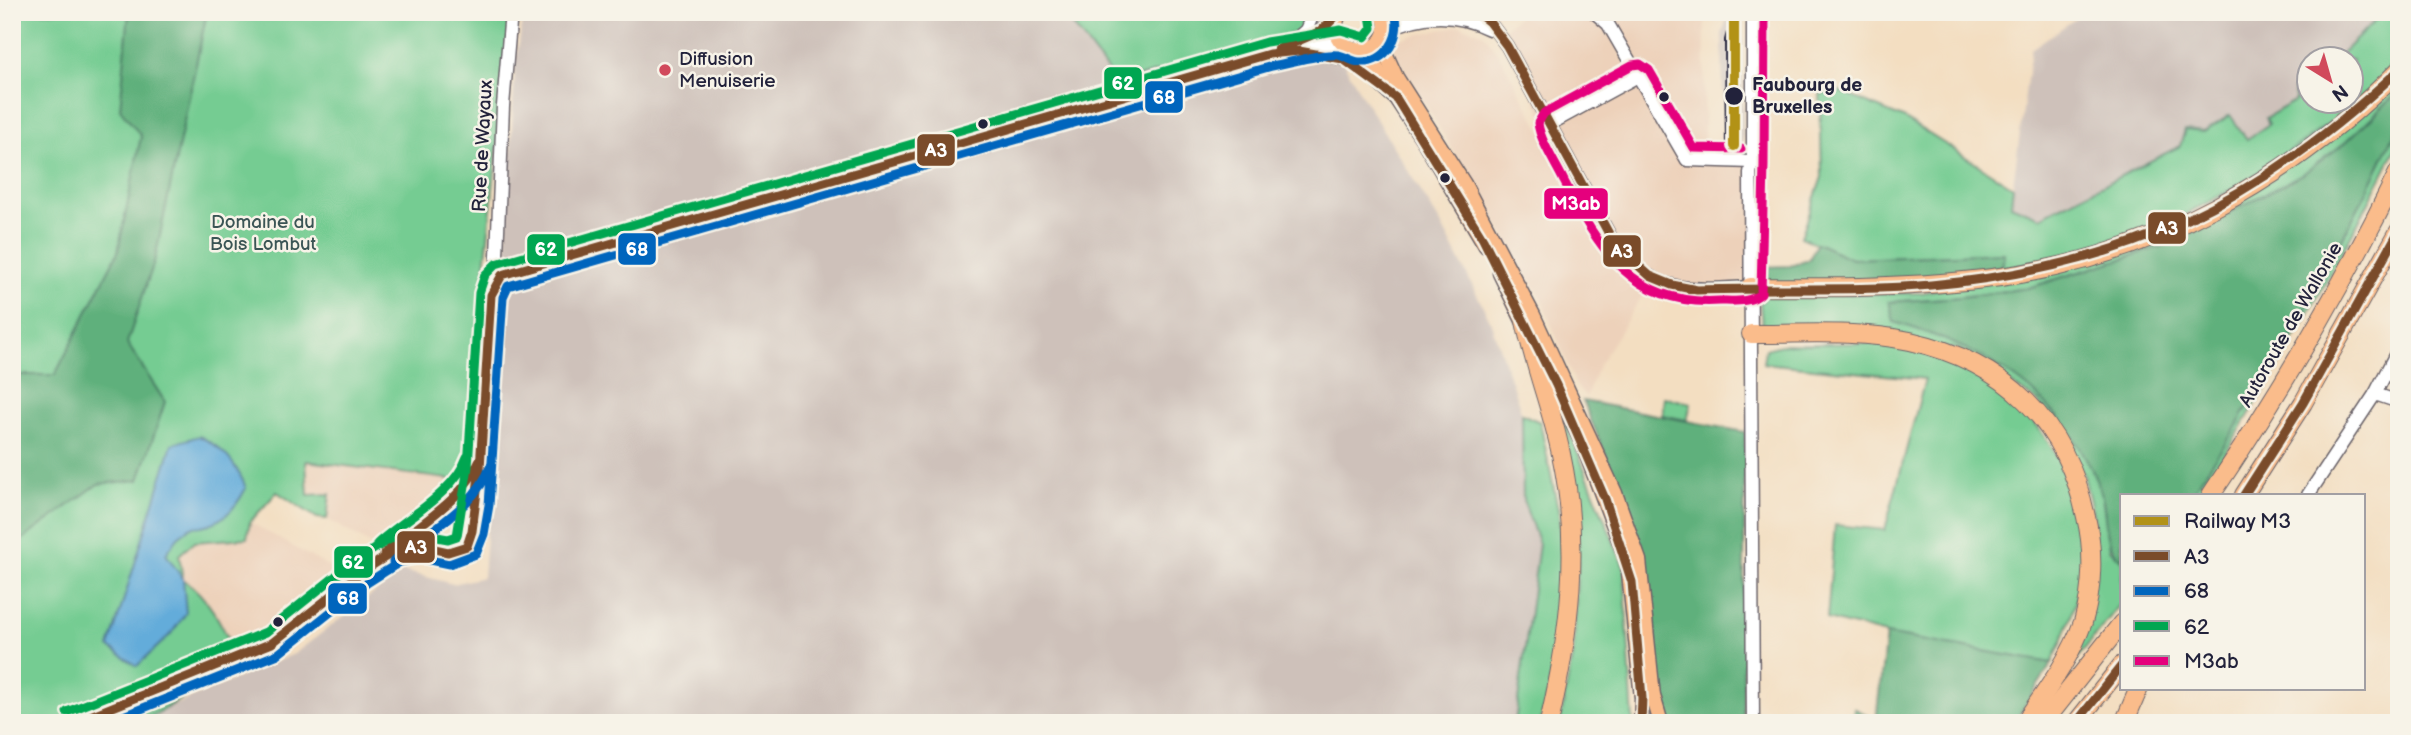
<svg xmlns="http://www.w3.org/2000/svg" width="2411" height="735" viewBox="0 0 2411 735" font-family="'Balsamiq Sans',sans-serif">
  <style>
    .built { fill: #edd1ba }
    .industrial { fill: #cec1ba; fill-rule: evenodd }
    .green { fill: #74cc92; stroke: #4b7766; stroke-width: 2 }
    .forest { fill: #5fb07c; stroke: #40695c; stroke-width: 2 }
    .water { fill: #63acda; stroke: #42678a; stroke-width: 2 }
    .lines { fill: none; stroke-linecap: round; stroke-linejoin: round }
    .minor-casing { stroke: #6b646a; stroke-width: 15 }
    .major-casing { stroke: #6b646a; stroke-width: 17 }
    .highway-casing { stroke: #6b646a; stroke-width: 20 }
    .minor { stroke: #fff; stroke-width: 12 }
    .major { stroke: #fabc8b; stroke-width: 14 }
    .highway { stroke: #fabc8b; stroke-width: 18 }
    .tram { stroke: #22223b; stroke-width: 2 }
    .bus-1-casing { stroke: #f7f3e8; stroke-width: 14 }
    .bus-2-casing { stroke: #f7f3e8; stroke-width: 14 }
    .bus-3-casing { stroke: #f7f3e8; stroke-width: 14 }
    .bus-4-casing { stroke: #f7f3e8; stroke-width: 14 }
    .bus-1 { stroke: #7a4b2a; stroke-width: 9 }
    .bus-2 { stroke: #0065bd; stroke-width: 9 }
    .bus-3 { stroke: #00a651; stroke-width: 9 }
    .bus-4 { stroke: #e5007d; stroke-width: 9 }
    .rail-1-casing { stroke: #f7f3e8; stroke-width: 16 }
    .rail-1 { stroke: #b29219; stroke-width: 10 }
    .poi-dot { fill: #d1495b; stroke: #f7f3e8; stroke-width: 2.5 }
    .stop-dot { fill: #22223b; stroke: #f7f3e8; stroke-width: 2.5 }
    .labels { text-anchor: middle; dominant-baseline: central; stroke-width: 5; stroke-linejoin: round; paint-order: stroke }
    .poi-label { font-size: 19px; fill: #22223b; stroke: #f7f3e8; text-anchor: start }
    .stop-label { font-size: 19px; font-weight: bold; fill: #22223b; stroke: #f7f3e8; text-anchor: start }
    .street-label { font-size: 19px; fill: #22223b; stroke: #f7f3e8 }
    .park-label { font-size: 19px; fill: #3b5555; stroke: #f7f3e8 }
    .line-badge { stroke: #f7f3e8; stroke-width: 2.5 }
    .badge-label { font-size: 19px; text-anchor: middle; font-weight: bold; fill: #fff }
  </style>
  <rect width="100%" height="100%" fill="#f7f3e8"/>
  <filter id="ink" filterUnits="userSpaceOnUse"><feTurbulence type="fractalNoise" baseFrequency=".0143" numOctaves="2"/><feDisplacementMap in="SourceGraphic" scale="14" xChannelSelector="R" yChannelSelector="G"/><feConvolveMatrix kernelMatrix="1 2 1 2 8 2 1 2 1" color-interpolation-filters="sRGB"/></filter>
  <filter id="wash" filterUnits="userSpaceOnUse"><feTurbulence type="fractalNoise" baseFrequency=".00686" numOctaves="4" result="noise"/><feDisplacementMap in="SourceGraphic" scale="28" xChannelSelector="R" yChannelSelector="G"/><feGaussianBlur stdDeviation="1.57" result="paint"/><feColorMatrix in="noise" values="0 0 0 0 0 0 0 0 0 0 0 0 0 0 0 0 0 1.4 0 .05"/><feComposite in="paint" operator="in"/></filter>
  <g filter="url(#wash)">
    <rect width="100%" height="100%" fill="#f3dec1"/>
    <g class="built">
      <path d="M1524,12H1591L1614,34L1681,142L1616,23L1601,12H1705L1704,159L1752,163L1753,281L1697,290L1646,275L1600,227L1500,31Z"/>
      <path d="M1460,25L1484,34L1500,56L1600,237L1645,291L1599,365L1586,397L1576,385L1539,294L1394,52L1395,40Z"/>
      <path d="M306,461L463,481L378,549L327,519L330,494L308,496Z"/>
      <path d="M250,522L353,581L237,657L198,590L183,579L179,555L193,542L247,538Z"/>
    </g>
    <g class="industrial">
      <path d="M524,12H1315L1368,106L1441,224L1490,320L1522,414L1523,500L1539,544L1515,723H143L158,712L294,654L403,571L453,584L483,577L503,309L515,67Z"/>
      <path d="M1729,12H1743V155L1724,156L1722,34Z"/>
      <path d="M2085,12H2399L2364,103L2001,277L2031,49ZM2310,60H2352V102H2310Z"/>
    </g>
    <g class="green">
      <path d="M12,12H519L506,64L463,481L306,461L308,495L330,494L327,519L317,518L277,492L250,522L247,538L194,542L179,555L183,579C211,599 223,627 237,657L72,723H14L12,719Z"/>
      <path d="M1063,12H1314L1306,30L1117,83Z"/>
      <path d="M2384,12H2399V64L2312,147L2122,248L2001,277L2004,253L1852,259L1801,237L1822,177L1820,94L1839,91L1905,119L2013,187L2011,205L2040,217L2180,146L2185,130L2204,132L2230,115L2247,139L2269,124L2266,118L2296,100L2293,89L2309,78L2310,102H2352V60L2336,59Z"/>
      <path d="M2399,75V96L2397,93L2346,142L2304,173L2173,243L2028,288L1961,297L1889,302L1940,335L1969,347L2000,366L2030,387L2082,447L2101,490L2110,549L2122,561V602L2063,676L2085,630L2094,519L2084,476L2061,431L2036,400L1958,349L1771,329L1762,325L1760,303L1767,295L1921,293L2165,238Z"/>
      <path d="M2399,125V143C2338,264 2273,383 2198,495H2190C2271,378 2338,253 2399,125Z"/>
      <path d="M1786,344C1819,345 1855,341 1887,345C1995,358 2079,441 2083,551C2084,587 2067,631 2052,663L1886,634L1827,619L1835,525L1885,530L1925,379L1763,363L1765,349Z"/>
      <path d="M1664,397L1691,403L1687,420L1662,415Z"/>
      <path d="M1556,399L1624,567L1633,723H1560L1574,646L1578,553Z"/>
      <path d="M1522,414L1540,422L1559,514L1564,583L1548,693L1540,723H1515L1539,544L1523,500Z"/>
    </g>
    <g class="forest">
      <path d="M129,12H207L155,259L127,343L165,402L139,480L98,484L12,547V375H55L118,252L141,136L120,109Z"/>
      <path d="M2397,93L2399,125L2369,187L2297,326L2230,437L2190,495H2122V561C2099,538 2110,514 2099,486C2062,393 1986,349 1894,322L1889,302L1961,297L2028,288L2173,243L2304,173L2346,142Z"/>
      <path d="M1817,243L1852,259L2004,253L2001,277L1761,287L1759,267L1790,266L1809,260Z"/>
      <path d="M1583,401L1745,432L1743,723H1673C1648,700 1658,642 1654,609C1645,537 1610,468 1583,401Z"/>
      <path d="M1886,634L2052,663L2014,723H1853L1854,708L1876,721Z"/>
      <path d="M231,667L143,723H76Z"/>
    </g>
    <path class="water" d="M199,436C223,448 236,463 246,488C234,512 218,527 191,527L178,537L166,554L183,579L186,613L171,634L137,666L109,647L172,444Z"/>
  </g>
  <g filter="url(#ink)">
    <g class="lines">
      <defs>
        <g id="minor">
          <path d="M1476,12L1489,22L1507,46L1615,245C1654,295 1692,290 1750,287"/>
          <path d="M1594,12L1608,24L1687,160L1752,162"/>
          <path d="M1753,12V156L1750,173L1753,723"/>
          <path d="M1385,31C1419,14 1455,12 1489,29"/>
          <path d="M1297,38L1306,30L1314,12"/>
          <path d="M1279,49L1323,29L1337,20"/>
          <path d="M1303,51L1343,59L1362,70L1393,97"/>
          <path d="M1550,124L1638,76"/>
          <path d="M496,281L508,272L1269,54L1342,42"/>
          <path d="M2375,394L2399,402"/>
          <path d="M479,467L469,484L429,517L427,536C439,558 465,555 474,533L491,295L496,281L503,106L511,12"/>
          <path d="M2308,495L2375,394L2399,348"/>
          <path d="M446,504L462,507L472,519"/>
          <path d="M388,555L410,546L435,547"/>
          <path d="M72,723L283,637L376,561L403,534L429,517"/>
        </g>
        <g id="major">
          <path d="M1340,12C1315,61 1406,62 1382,12"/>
          <path d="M1380,42L1396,77L1464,184L1533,315L1615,493L1639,560L1653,696L1661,723"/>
          <path d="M1359,51L1373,63L1422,138L1486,246"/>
          <path d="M1500,273L1582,442L1628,563L1642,698L1641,723"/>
        </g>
        <g id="highway">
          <path d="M1750,287C1833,288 1918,288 2000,277C2154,256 2291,179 2399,70"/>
          <path d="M1525,321C1534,366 1552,409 1561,454C1581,546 1570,632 1549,723"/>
          <path d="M1751,334C1803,334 1858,330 1910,341C2005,362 2066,422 2086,517C2094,550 2093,589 2083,622C2070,659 2046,691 2024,723"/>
          <path d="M2211,495C2281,391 2344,284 2399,171"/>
          <path d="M2244,495L2303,403L2399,231"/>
          <path d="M2043,723L2122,623"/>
          <path d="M2076,723L2122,665"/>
          <path d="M2124,723L2139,688"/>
        </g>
      </defs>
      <use href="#minor" class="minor-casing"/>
      <use href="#major" class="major-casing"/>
      <use href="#highway" class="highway-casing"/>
      <use href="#minor" class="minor"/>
      <use href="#major" class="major"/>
      <use href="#highway" class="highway"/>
      <g class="tram">
        <path d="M1741,112V154"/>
        <path d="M1726,154L1725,40L1732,12"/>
      </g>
      <defs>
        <g id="bus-1">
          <path d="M1476,12L1489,22L1507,46L1615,245L1650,276L1672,285L1697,290C1775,287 1853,292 1931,285C2126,267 2257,203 2399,70"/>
          <path d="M1277,50L1321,31L1340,12"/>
          <path d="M2244,495L2303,403L2399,231"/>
          <path d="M384,554C415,526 464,501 479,461"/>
          <path d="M73,723L272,643L360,573L395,551L421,546L448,552L467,546L472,531L480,468L491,295L502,275L1269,54L1299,51L1343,59L1396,98L1483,239L1556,385L1605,499L1632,582L1642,698L1641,723"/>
          <path d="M2076,723L2122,665"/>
        </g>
        <g id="bus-2">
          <path d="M393,562C425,532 476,508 491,465"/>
          <path d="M106,723L278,654L367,583L400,562L420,558L449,564L476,554L484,534L489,505L503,297L508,286L1272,66C1290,63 1321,53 1338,55C1345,56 1351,61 1359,62C1387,64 1402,36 1395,12"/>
        </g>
        <g id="bus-3">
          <path d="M377,544C405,518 454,494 467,457"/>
          <path d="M67,712L266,632L352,563L390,539L415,533L448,539L457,536L468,467L479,293L485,275L496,264L1266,42L1341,30L1365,37L1372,28L1370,15"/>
        </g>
        <g id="bus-4">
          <path d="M1741,149L1694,148L1649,70L1640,64L1632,65L1544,113L1538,123C1540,141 1556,164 1564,181C1599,250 1634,307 1720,301C1733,301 1752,303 1761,293L1764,165"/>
          <path d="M1764,163L1765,12"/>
        </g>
      </defs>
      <use href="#bus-1" class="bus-1-casing"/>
      <use href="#bus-2" class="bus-2-casing"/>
      <use href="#bus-3" class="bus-3-casing"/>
      <use href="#bus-4" class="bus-4-casing"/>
      <use href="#bus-1" class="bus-1"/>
      <use href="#bus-2" class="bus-2"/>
      <use href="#bus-3" class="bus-3"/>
      <use href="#bus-4" class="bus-4"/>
      <defs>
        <path id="rail-1" d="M1734,12V146"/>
      </defs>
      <use href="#rail-1" class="rail-1-casing"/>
      <use href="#rail-1" class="rail-1"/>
    </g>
  </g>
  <circle class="poi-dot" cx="665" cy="70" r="7"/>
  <g class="stop-dot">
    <circle cx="1734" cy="96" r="10"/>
    <circle cx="1664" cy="97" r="6"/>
    <circle cx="983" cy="124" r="6"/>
    <circle cx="1445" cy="178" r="6"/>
    <circle cx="278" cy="622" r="6"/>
  </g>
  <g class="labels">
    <g class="poi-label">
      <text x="679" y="59">Diffusion<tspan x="679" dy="22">Menuiserie</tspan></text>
    </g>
    <g class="stop-label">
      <text x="1752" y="85">Faubourg de<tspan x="1752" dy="22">Bruxelles</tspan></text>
    </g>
    <g class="street-label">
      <text transform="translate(483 146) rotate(-87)">Rue de Wayaux</text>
      <text transform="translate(2291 325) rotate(-60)">Autoroute de Wallonie</text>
    </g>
    <g class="park-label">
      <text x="263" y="222">Domaine du<tspan x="263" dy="22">Bois Lombut</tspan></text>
    </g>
  </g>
  <g class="line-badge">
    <rect x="1103" y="66" width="40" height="34" rx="7" fill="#00a651"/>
    <rect x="1144" y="80" width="40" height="34" rx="7" fill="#0065bd"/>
    <rect x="916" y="133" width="40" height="34" rx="7" fill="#7a4b2a"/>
    <rect x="1543" y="187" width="66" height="33" rx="7" fill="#e5007d"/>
    <rect x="2147" y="211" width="40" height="34" rx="7" fill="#7a4b2a"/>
    <rect x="617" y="232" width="40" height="34" rx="7" fill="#0065bd"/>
    <rect x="526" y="233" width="40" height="33" rx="7" fill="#00a651"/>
    <rect x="1602" y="234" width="40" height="34" rx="7" fill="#7a4b2a"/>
    <rect x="396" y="530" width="40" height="34" rx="7" fill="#7a4b2a"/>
    <rect x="333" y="545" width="41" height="34" rx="7" fill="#00a651"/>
    <rect x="327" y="582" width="41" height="33" rx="7" fill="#0065bd"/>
  </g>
  <g class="badge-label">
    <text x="1123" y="90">62</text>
    <text x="1164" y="104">68</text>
    <text x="936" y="157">A3</text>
    <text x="1576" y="210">M3ab</text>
    <text x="2167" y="235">A3</text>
    <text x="637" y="256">68</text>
    <text x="546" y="256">62</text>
    <text x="1622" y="258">A3</text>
    <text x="416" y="554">A3</text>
    <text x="353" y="569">62</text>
    <text x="348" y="605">68</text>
  </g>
  <rect width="2411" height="735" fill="none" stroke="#f7f3e8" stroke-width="42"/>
  <rect x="2120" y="494" width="245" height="196" fill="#f7f3e8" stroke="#a29fa3" stroke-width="2"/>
  <rect x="2134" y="516" width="35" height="10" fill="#b29219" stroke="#a29fa3" stroke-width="2"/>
  <text x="2184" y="528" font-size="21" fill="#22223b">Railway M3</text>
  <rect x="2134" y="551" width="35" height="10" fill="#7a4b2a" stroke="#a29fa3" stroke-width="2"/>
  <text x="2184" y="564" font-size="21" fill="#22223b">A3</text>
  <rect x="2134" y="586" width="35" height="10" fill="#0065bd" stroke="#a29fa3" stroke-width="2"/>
  <text x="2184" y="598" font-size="21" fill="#22223b">68</text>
  <rect x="2134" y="621" width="35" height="10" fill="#00a651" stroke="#a29fa3" stroke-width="2"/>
  <text x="2184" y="634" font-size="21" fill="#22223b">62</text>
  <rect x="2134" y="656" width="35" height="10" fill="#e5007d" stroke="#a29fa3" stroke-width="2"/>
  <text x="2184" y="668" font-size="21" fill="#22223b">M3ab</text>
  <g transform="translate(2330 80) rotate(143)"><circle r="33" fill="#f7f3e8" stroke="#a29fa3" stroke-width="2"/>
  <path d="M0-5L12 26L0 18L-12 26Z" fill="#d1495b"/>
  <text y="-10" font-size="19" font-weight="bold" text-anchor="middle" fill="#22223b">N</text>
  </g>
</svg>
